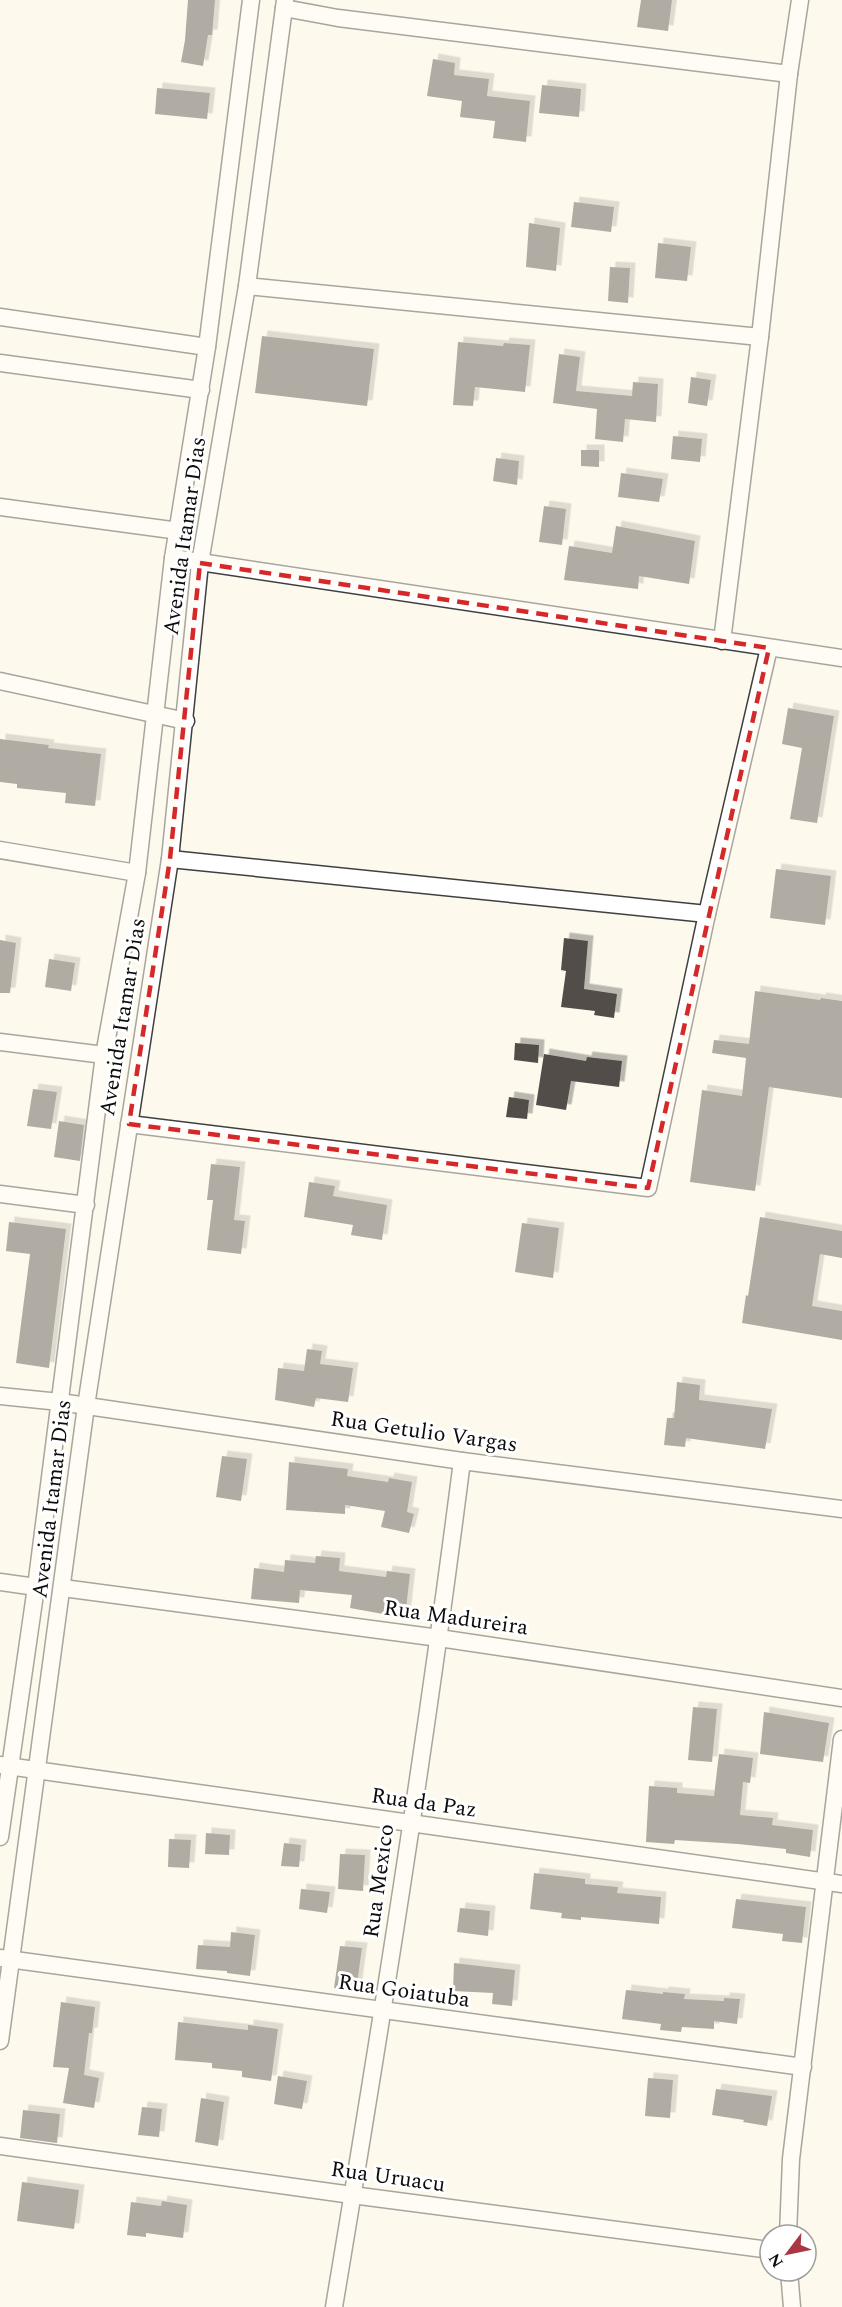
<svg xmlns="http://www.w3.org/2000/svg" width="842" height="2307" viewBox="0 0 842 2307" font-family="Spectral,serif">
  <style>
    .building { fill: #534d4a; filter: url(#shadow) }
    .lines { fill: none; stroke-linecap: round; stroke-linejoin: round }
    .minor-casing { stroke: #3f3f3f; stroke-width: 19 }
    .minor { stroke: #fff; stroke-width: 16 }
    .marked { fill: none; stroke: #d62828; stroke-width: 4.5; stroke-dasharray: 12 8; stroke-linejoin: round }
    .labels { text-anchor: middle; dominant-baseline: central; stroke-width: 6; stroke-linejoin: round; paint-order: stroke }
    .street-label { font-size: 22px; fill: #0c0c0c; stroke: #fff }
  </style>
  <defs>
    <filter id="shadow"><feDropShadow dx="5.5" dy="-5.5" stdDeviation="0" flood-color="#0004"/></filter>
  </defs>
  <rect width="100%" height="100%" fill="#fdf9ed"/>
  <g class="building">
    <path d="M188,0H215L212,35H208L203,66L181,62L185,40Z"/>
    <path d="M641,0H672L668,31L637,27Z"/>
    <path d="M433,59L455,63L454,75L489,79L487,96L530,101L526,142L493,138L495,121L460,117L462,101L427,96Z"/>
    <path d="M542,85L581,89L579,117L539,113Z"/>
    <path d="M157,88L210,93L207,119L155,114Z"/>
    <path d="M574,202L614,207L611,232L571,227Z"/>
    <path d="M529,223L560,228L556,271L526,267Z"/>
    <path d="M658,243L691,247L687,281L655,278Z"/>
    <path d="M610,267L630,268L628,303L608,301Z"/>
    <path d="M262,336L374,349L367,406L255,393Z"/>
    <path d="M458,342L503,346L504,343L530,345L525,392L475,387L473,406L453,405Z"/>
    <path d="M559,354L580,357L576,391L632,396L633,382L658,384L656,422L625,419L623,442L595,439L597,409L553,403Z"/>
    <path d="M691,377L711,380L707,406L688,403Z"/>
    <path d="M673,436L702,439L700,462L671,459Z"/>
    <path d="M581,450H599V467L581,466Z"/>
    <path d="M496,458L519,461L517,485L493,481Z"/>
    <path d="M621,473L663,479L659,502L618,497Z"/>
    <path d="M544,506L566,509L562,545L539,542Z"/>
    <path d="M616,526L695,541L689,584L639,576L638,589L564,580L569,546L612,553Z"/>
    <path d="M788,708L834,716L817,823L790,819L802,748L782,744Z"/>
    <path d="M0,739L49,745L48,748L101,754L95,806L65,803L66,793L17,788V784L0,782Z"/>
    <path d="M776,869L831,876L825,925L770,918Z"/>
    <path d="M564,938L588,941L584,989L617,994L614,1018L594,1015L595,1011L561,1007L566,971L561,970Z"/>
    <path d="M0,940L16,943L10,993H0Z"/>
    <path d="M49,959L75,963L71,991L45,987Z"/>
    <path d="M755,991L820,1000L821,998L842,1001V1098L769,1087L755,1191L690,1182L702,1090L742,1096L746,1058L712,1053L714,1040L749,1044Z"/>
    <path d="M515,1043L539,1045L538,1063L514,1060Z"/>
    <path d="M544,1054L586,1061L587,1057L622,1061L619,1087L571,1081L566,1110L536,1105Z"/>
    <path d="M33,1089L57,1092L51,1129L27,1126Z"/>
    <path d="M509,1097L529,1100L527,1119L506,1117Z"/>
    <path d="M59,1121L84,1125L80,1161L54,1157Z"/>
    <path d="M211,1164L240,1167L234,1220L245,1221L241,1254L207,1250L213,1200H207Z"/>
    <path d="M309,1182L335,1186L333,1196L387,1205L382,1240L351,1235L353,1225L304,1217Z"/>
    <path d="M760,1217L842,1231V1258L820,1254L812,1306L842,1311V1340L742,1323L746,1295L748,1296Z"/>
    <path d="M9,1222L66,1229L49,1368L16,1363L30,1254L6,1251Z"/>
    <path d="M522,1223L559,1228L553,1278L515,1272Z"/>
    <path d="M307,1349L322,1351L320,1364L353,1368L348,1402L316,1398L314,1407L275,1400L278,1368L304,1371Z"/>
    <path d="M677,1382L700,1385L699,1400L772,1409L765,1449L686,1438L685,1447L664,1445L667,1418H674Z"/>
    <path d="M222,1456L247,1459L241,1501L216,1497Z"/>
    <path d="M289,1462L348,1469L347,1476L388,1482L389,1478L412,1482L407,1512L414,1514L409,1533L381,1527L385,1511L345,1505V1514L286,1510Z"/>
    <path d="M316,1556L340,1558L339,1571L386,1577L387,1571L410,1574L405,1618L350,1608L352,1595L300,1590L299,1603L251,1599L254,1568L284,1572L285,1560L315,1563Z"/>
    <path d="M693,1707L717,1709L712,1762L688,1760Z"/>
    <path d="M764,1712L829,1723L823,1762L760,1754Z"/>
    <path d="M719,1754L753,1758L750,1783L743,1782L740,1815L773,1818L772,1825L813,1830L810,1857L786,1853V1849L738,1844L675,1840L674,1844L646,1842L649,1786L677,1788V1793L714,1796Z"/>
    <path d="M206,1833L230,1835L229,1855L205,1854Z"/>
    <path d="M169,1839L191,1840L189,1868L168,1867Z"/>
    <path d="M284,1843L301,1845L299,1867L281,1866Z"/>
    <path d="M340,1854L365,1855L363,1891L338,1889Z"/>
    <path d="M534,1873L585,1879V1884L618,1887L617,1893L661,1897L659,1924L581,1917V1920L561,1918L562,1913L530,1909Z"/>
    <path d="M301,1889L330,1892L327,1913L299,1909Z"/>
    <path d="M736,1899L806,1907L802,1943L782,1941L783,1934L732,1928Z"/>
    <path d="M460,1908L490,1911L488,1936L457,1932Z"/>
    <path d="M231,1932L255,1935L250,1976L227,1973V1971L196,1969L198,1945L230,1947Z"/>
    <path d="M340,1946L362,1948L356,1991L334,1988Z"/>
    <path d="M454,1963L515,1970L512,2006L492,2004L493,1993L453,1991Z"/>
    <path d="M626,1990L663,1994V1992L685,1994L684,1999L724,2001V1998L740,1999L737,2024L714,2021V2029L682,2027L681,2032L660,2030L661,2024L622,2019Z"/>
    <path d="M61,2002L95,2007L92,2033H89L84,2075L99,2078L94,2108L63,2103L69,2068L53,2067Z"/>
    <path d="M178,2022L248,2030V2025L278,2029L271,2081L242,2077V2071L212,2068V2063L175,2060Z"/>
    <path d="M278,2076L307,2081L302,2109L274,2104Z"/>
    <path d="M648,2078L673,2080L670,2118L645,2116Z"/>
    <path d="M716,2089L772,2096L767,2126L743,2122L744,2120L712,2115Z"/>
    <path d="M201,2098L224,2102L218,2146L195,2142Z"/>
    <path d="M142,2107L162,2109L159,2137L138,2135Z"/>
    <path d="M23,2110L60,2114L57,2143L20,2138Z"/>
    <path d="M22,2182L79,2190L74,2229L17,2221Z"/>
    <path d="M162,2201L187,2205L183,2238L146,2233V2237L127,2235L131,2202L161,2206Z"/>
  </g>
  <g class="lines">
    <defs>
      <g id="minor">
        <path d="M284,8L338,18L789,74"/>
        <path d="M247,286L760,337"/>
        <path d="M0,317L207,347"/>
        <path d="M0,363L201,390"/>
        <path d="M0,507L179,531"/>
        <path d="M173,558L842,658"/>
        <path d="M722,641L760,337L789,74L800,0"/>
        <path d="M0,681L186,721"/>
        <path d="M0,850L137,873"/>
        <path d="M170,859L707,914"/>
        <path d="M0,1042L104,1055"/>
        <path d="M129,1124L648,1188L707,914L769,648"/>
        <path d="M0,1194L86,1205"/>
        <path d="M0,1396L60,1402L462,1461L842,1509"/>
        <path d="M0,1582L36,1587"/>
        <path d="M63,1588L439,1638L842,1698"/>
        <path d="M0,1765L842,1884"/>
        <path d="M0,1837L36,1587L104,1055L137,873L173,558L207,347L251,0"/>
        <path d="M0,1958L803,2067"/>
        <path d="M0,2041L86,1406L170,859L200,563L247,286L285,0"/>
        <path d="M0,2146L352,2195L770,2250"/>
        <path d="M788,2235L791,2159L842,1739"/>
        <path d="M789,2271L792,2307"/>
        <path d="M334,2307C381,2025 426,1744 462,1461"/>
      </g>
    </defs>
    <use href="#minor" class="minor-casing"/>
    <use href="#minor" class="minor"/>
  </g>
  <path d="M0 0H842V2307H0ZM200,563L769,648L648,1188L129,1124L170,859Z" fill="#fdf9ed" fill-opacity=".55" fill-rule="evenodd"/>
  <path class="marked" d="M200,563L769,648L648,1188L129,1124L170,859Z"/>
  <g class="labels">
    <g class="street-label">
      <text transform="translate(185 536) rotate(-82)">Avenida Itamar Dias</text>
      <text transform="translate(123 1017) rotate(-81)">Avenida Itamar Dias</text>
      <text transform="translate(424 1432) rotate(8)">Rua Getulio Vargas</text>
      <text transform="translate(52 1499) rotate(-83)">Avenida Itamar Dias</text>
      <text transform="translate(456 1618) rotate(8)">Rua Madureira</text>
      <text transform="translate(424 1803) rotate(8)">Rua da Paz</text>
      <text transform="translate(379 1881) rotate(-82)">Rua Mexico</text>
      <text transform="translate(404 1991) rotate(8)">Rua Goiatuba</text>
      <text transform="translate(388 2177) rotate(8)">Rua Uruacu</text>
    </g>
  </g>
  <g transform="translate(788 2253) rotate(238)"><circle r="28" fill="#ffffff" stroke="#9e9e9e" stroke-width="1.5"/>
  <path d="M0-4.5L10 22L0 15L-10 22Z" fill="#a93642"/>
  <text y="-9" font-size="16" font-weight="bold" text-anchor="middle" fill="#0c0c0c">N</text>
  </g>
</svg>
